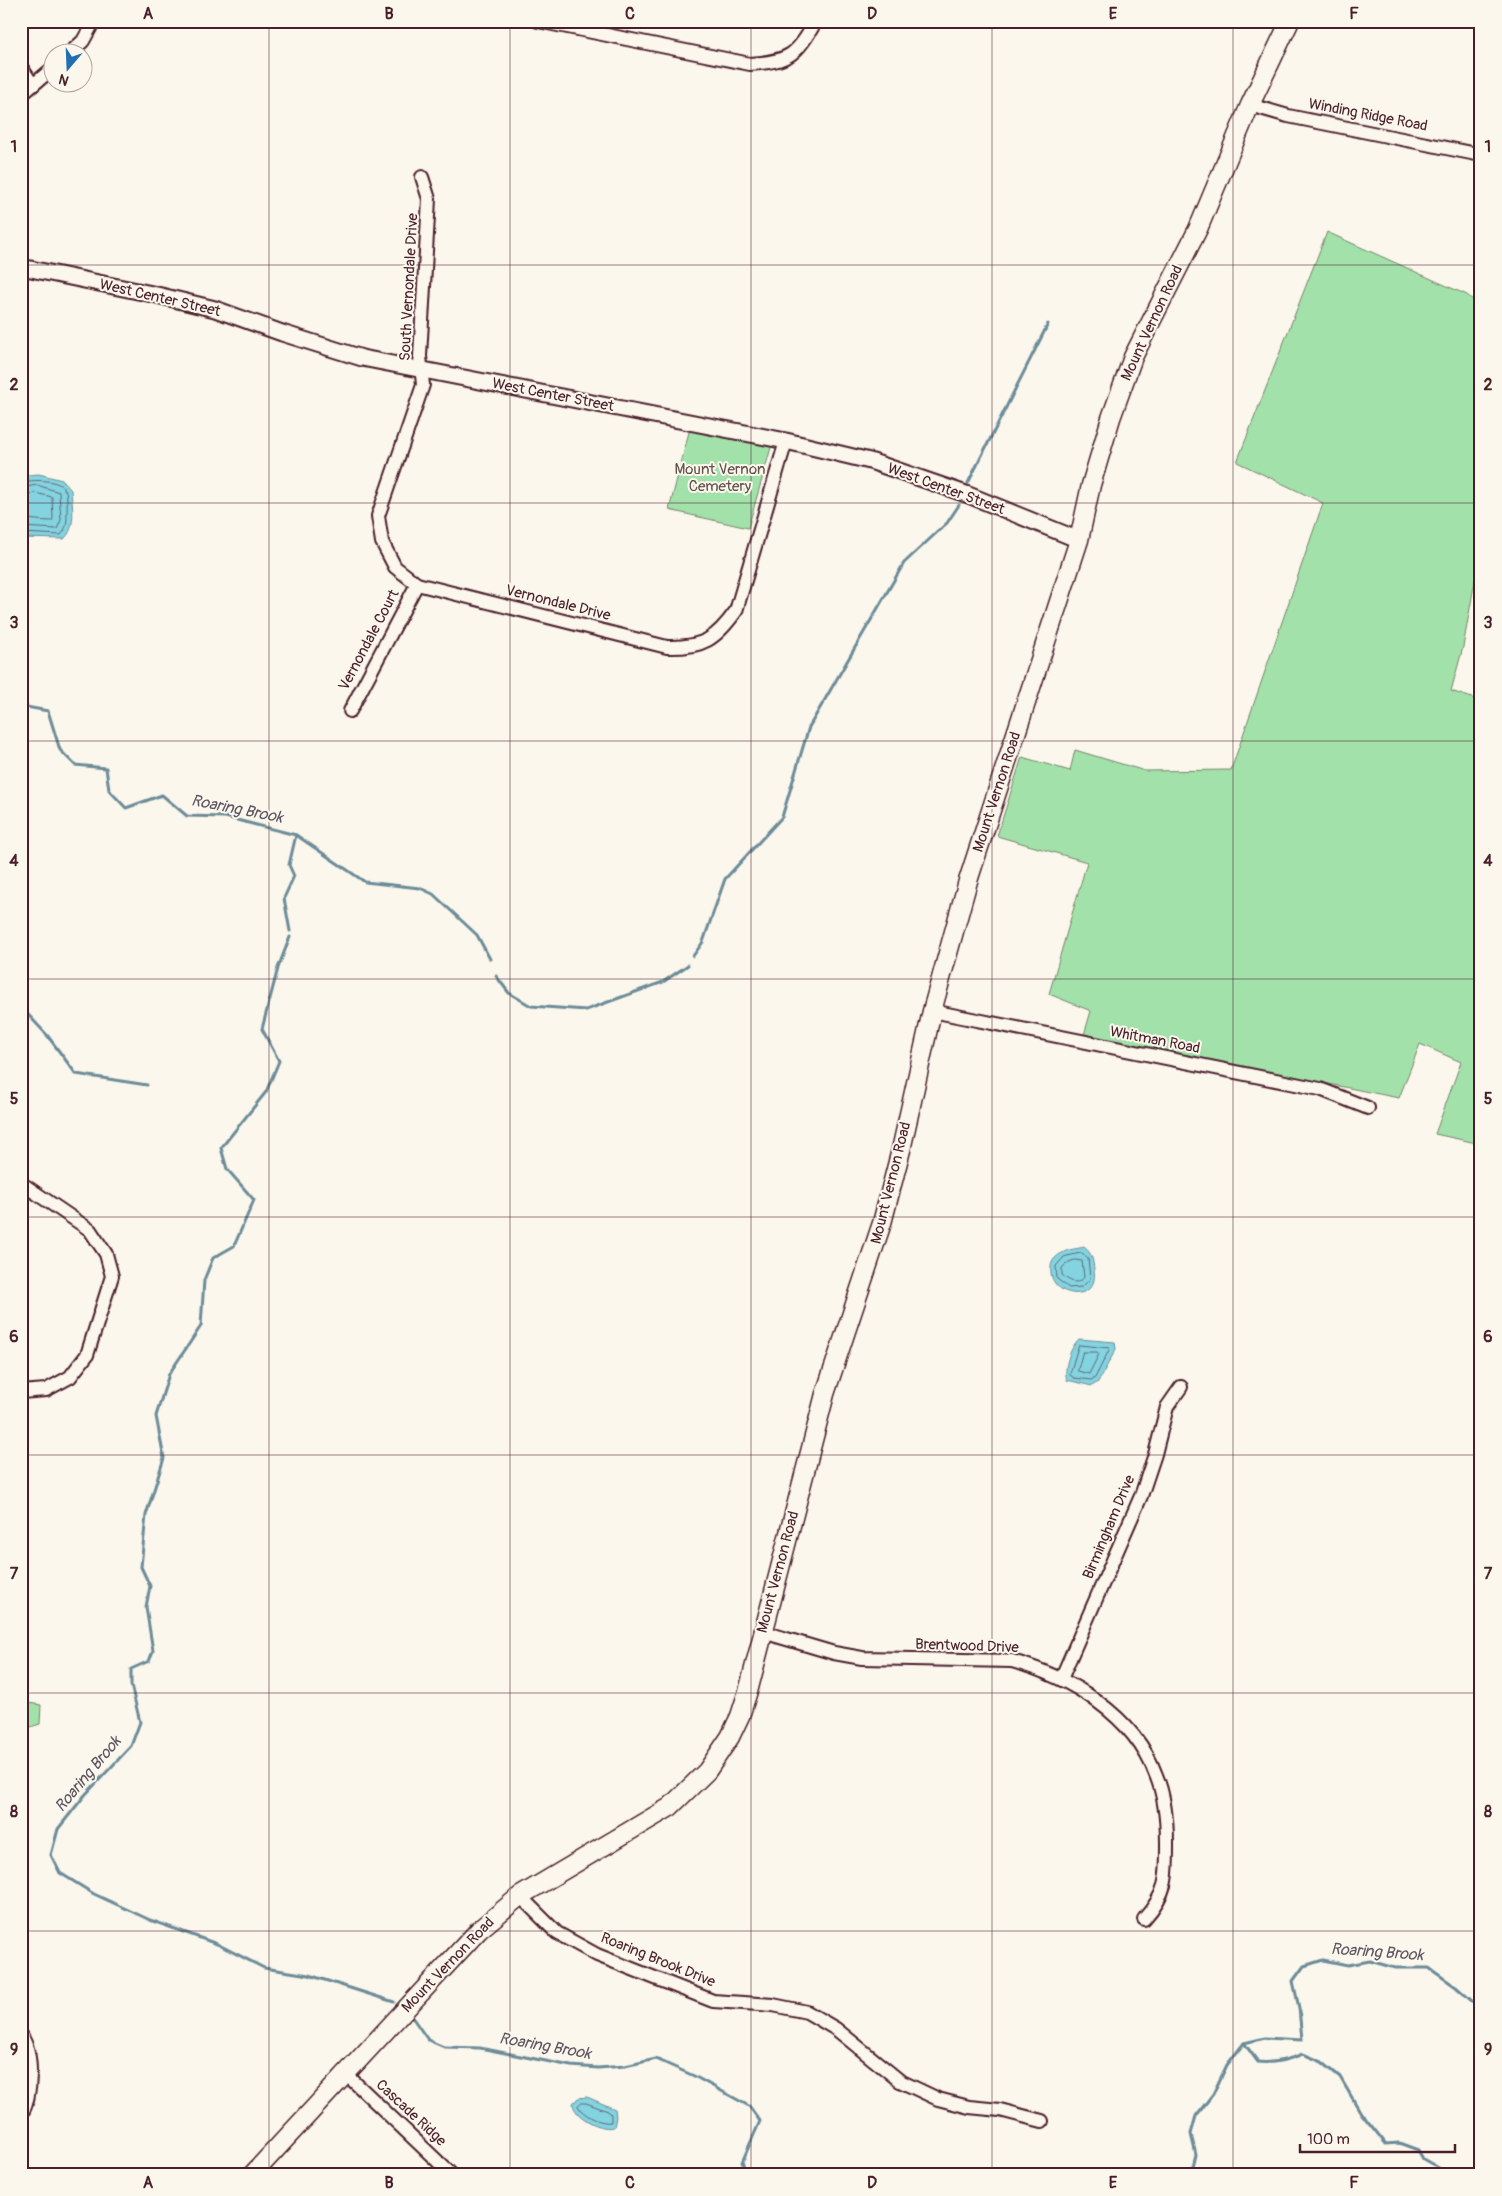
<svg xmlns="http://www.w3.org/2000/svg" width="1502" height="2196" viewBox="0 0 1502 2196" font-family="Pangolin,sans-serif">
  <style>
    .green { fill: #a2e2aa; stroke: #76806a }
    .water { fill: #83d3e0; stroke: #6c8b98 }
    .lines { fill: none; stroke-linecap: round; stroke-linejoin: round }
    .shore { stroke: #616773; stroke-width: 1 }
    .stream { stroke: #6c8b98; stroke-width: 3 }
    .minor-casing { stroke: #4a1f2b; stroke-width: 16 }
    .tertiary-casing { stroke: #4a1f2b; stroke-width: 19 }
    .secondary-casing { stroke: #4a1f2b; stroke-width: 21 }
    .minor { stroke: #fbf7ec; stroke-width: 12 }
    .tertiary { stroke: #fbf7ec; stroke-width: 15 }
    .secondary { stroke: #fbf7ec; stroke-width: 18 }
    .grid { fill: none; stroke: #4a1f2b; stroke-width: 1; stroke-opacity: 0.55 }
    .labels { text-anchor: middle; dominant-baseline: central; stroke-width: 4; stroke-linejoin: round; paint-order: stroke }
    .street-label { font-size: 15px; fill: #4a1f2b; stroke: #fbf7ec }
    .park-label { font-size: 15px; fill: #60504b; stroke: #fbf7ec }
    .water-label { font-size: 16px; font-style: italic; fill: #5b5561; stroke: #fbf7ec }
    .neatline { fill: none; stroke: #4a1f2b; stroke-width: 2 }
    .grid-label { font-size: 16px; text-anchor: middle; font-weight: bold; fill: #4a1f2b }
  </style>
  <rect width="100%" height="100%" fill="#fbf7ec"/>
  <filter id="ink" filterUnits="userSpaceOnUse"><feTurbulence type="fractalNoise" baseFrequency=".02" numOctaves="2"/><feDisplacementMap in="SourceGraphic" scale="10" xChannelSelector="R" yChannelSelector="G"/><feConvolveMatrix kernelMatrix="1 2 1 2 8 2 1 2 1" color-interpolation-filters="sRGB"/></filter>
  <g filter="url(#ink)">
    <g class="green">
      <path d="M1327,232L1467,295L1481,307V566L1476,575L1463,647L1451,691L1481,701V1144L1435,1134L1461,1062L1420,1044L1399,1098L1084,1035L1091,1011L1049,994L1087,862L997,836L1022,757L1070,771L1075,750L1145,771L1231,770L1323,503L1237,462Z"/>
      <path d="M690,428L772,444L748,528L669,510Z"/>
      <path d="M21,1696L29,1703L41,1705L40,1724L21,1730Z"/>
    </g>
    <g class="water">
      <path d="M39,474L62,480L71,490C72,505 77,527 64,539L21,538V478L27,475Z"/>
      <path d="M1084,1247C1092,1253 1093,1260 1094,1270C1100,1305 1047,1298 1051,1267C1051,1261 1056,1256 1062,1253C1068,1249 1077,1249 1084,1247Z"/>
      <path d="M1079,1339L1115,1342L1116,1349L1098,1382L1092,1386L1067,1380C1063,1370 1070,1347 1079,1339Z"/>
      <path d="M587,2097L615,2109L616,2117L614,2127C602,2131 573,2117 573,2103L578,2098Z"/>
    </g>
    <g class="lines">
      <g class="shore">
        <path d="M21,482C32,480 59,478 65,490C68,495 67,507 67,513C67,521 67,529 61,535L21,533"/>
        <path d="M21,488L37,485L59,492L61,520L57,529L21,527"/>
        <path d="M21,495L35,493L52,497L53,518L52,521C42,521 32,519 21,519"/>
        <path d="M1082,1253L1088,1258L1090,1279L1082,1287L1069,1288L1057,1279L1056,1266L1064,1257Z"/>
        <path d="M1075,1260L1082,1261L1084,1277C1078,1286 1069,1281 1062,1275V1268L1067,1263Z"/>
        <path d="M1079,1345L1110,1348L1095,1378L1091,1380L1074,1378L1070,1375Z"/>
        <path d="M1083,1352H1097L1099,1354L1089,1374L1078,1371Z"/>
        <path d="M581,2103H586L608,2111L611,2114V2122C601,2124 582,2115 578,2106Z"/>
      </g>
      <g class="stream">
        <path d="M968,483L1048,324"/>
        <path d="M21,706L48,711L60,750L75,765L106,768L109,790L126,808L162,795L187,816L225,817L296,835L289,865L294,876L284,898L290,931"/>
        <path d="M296,835L365,882L420,888L433,894L477,935L490,959"/>
        <path d="M290,937L278,968L262,1029L279,1061L266,1092L221,1148L227,1169L254,1200L234,1246L213,1258L204,1280L201,1326L169,1374L156,1416L164,1458L146,1515L141,1567L150,1586L146,1607L153,1651L149,1661L131,1669V1685L140,1722L131,1746L85,1795L58,1829L51,1855L60,1873L94,1894L150,1920L217,1944L264,1968L309,1975L394,2002"/>
        <path d="M693,956L703,942L725,879L782,817L809,727L904,563L947,523L959,505"/>
        <path d="M496,976L509,993L531,1006L586,1010L663,982L688,965"/>
        <path d="M21,1007L47,1035L76,1074L147,1085"/>
        <path d="M412,2017L428,2040L444,2047L480,2048L571,2066L598,2068L625,2066L656,2059L694,2076L749,2106L760,2121L742,2162L747,2175"/>
        <path d="M1244,2043L1265,2038L1302,2040L1299,2008L1293,1981L1304,1966L1323,1960L1348,1965L1370,1961L1395,1968H1429L1456,1987L1481,2009"/>
        <path d="M1191,2175L1196,2155L1191,2134L1196,2116L1213,2094L1227,2065L1244,2043L1258,2062C1274,2064 1288,2060 1303,2054L1322,2062L1340,2077L1361,2113L1386,2144L1399,2143L1418,2150L1423,2159L1451,2175"/>
      </g>
      <defs>
        <g id="minor">
          <path d="M538,21L750,64C791,61 796,55 816,21"/>
          <path d="M71,52L83,41L94,21"/>
          <path d="M21,67L33,85"/>
          <path d="M21,95L52,69"/>
          <path d="M1250,105L1288,116L1481,155"/>
          <path d="M422,177L429,199L420,356L423,385L378,516L382,542L395,567L417,584L667,647C703,648 716,639 736,611L786,441"/>
          <path d="M350,711L417,584"/>
          <path d="M932,1011L1320,1089L1368,1108"/>
          <path d="M21,1183L90,1230L106,1254L112,1276L87,1355L70,1377L46,1390L21,1392"/>
          <path d="M763,1632L834,1653L862,1658L1012,1661C1070,1677 1134,1715 1156,1775C1165,1797 1167,1819 1167,1842C1167,1877 1168,1892 1144,1919"/>
          <path d="M1061,1679L1141,1496L1155,1454L1167,1407L1181,1387"/>
          <path d="M520,1896L557,1933L597,1955L713,2001L773,2005L807,2012L836,2029L900,2081L938,2099L969,2107L1000,2110L1042,2121"/>
          <path d="M21,2036C34,2053 32,2096 21,2115"/>
          <path d="M347,2075L452,2175"/>
        </g>
        <path id="tertiary" d="M21,267L157,295L215,309L282,333L362,358L786,441L870,461L966,494L1079,540"/>
        <path id="secondary" d="M252,2175L479,1930L520,1896L670,1807L707,1771L730,1737L740,1716L749,1688L825,1394L882,1223L901,1150L932,1011L968,881L1079,540L1091,485L1111,418L1133,357L1198,229L1250,105L1290,21"/>
      </defs>
      <use href="#minor" class="minor-casing"/>
      <use href="#tertiary" class="tertiary-casing"/>
      <use href="#secondary" class="secondary-casing"/>
      <use href="#minor" class="minor"/>
      <use href="#tertiary" class="tertiary"/>
      <use href="#secondary" class="secondary"/>
    </g>
  </g>
  <path class="grid" d="M269,21V2175M510,21V2175M751,21V2175M992,21V2175M1233,21V2175M21,265H1481M21,503H1481M21,741H1481M21,979H1481M21,1217H1481M21,1455H1481M21,1693H1481M21,1931H1481"/>
  <g class="labels">
    <g class="street-label">
      <text transform="translate(1368 115) rotate(11)">Winding Ridge Road</text>
      <text transform="translate(409 287) rotate(-87)">South Vernondale Drive</text>
      <text transform="translate(160 298) rotate(13)">West Center Street</text>
      <text transform="translate(1152 323) rotate(-65)">Mount Vernon Road</text>
      <text transform="translate(553 395) rotate(11)">West Center Street</text>
      <text transform="translate(946 489) rotate(20)">West Center Street</text>
      <text transform="translate(558 603) rotate(14)">Vernondale Drive</text>
      <text transform="translate(369 640) rotate(-62)">Vernondale Court</text>
      <text transform="translate(997 792) rotate(-72)">Mount Vernon Road</text>
      <text transform="translate(1155 1040) rotate(11)">Whitman Road</text>
      <text transform="translate(891 1183) rotate(-76)">Mount Vernon Road</text>
      <text transform="translate(1109 1527) rotate(-67)">Birmingham Drive</text>
      <text transform="translate(778 1572) rotate(-75)">Mount Vernon Road</text>
      <text transform="translate(967 1646) rotate(2)">Brentwood Drive</text>
      <text transform="translate(658 1960) rotate(22)">Roaring Brook Drive</text>
      <text transform="translate(448 1965) rotate(-46)">Mount Vernon Road</text>
      <text transform="translate(411 2113) rotate(43)">Cascade Ridge</text>
    </g>
    <g class="park-label">
      <text x="720" y="469">Mount Vernon<tspan x="720" dy="17">Cemetery</tspan></text>
    </g>
    <g class="water-label">
      <text transform="translate(237 809) rotate(11)">Roaring Brook</text>
      <text transform="translate(88 1774) rotate(-50)">Roaring Brook</text>
      <text transform="translate(1377 1952) rotate(4)">Roaring Brook</text>
      <text transform="translate(545 2046) rotate(10)">Roaring Brook</text>
    </g>
  </g>
  <rect width="1502" height="2196" fill="none" stroke="#fbf7ec" stroke-width="55"/>
  <g transform="translate(68 68) rotate(199)"><circle r="24" fill="#fbf7ec" stroke="#b4a19f"/>
  <path d="M0-4L9 19L0 12L-9 19Z" fill="#1f6fb2"/>
  <text y="-8" font-size="14" font-weight="bold" text-anchor="middle" fill="#4a1f2b">N</text>
  </g>
  <path d="M1300 2144v8h155v-8" fill="none" stroke="#4a1f2b" stroke-width="2.5"/>
  <text x="1307" y="2144" font-size="15" fill="#4a1f2b" stroke="#fbf7ec" stroke-width="4" paint-order="stroke">100 m</text>
  <rect x="28" y="28" width="1446" height="2140" class="neatline"/>
  <g class="grid-label">
    <text x="148" y="19">A</text>
    <text x="389" y="19">B</text>
    <text x="630" y="19">C</text>
    <text x="872" y="19">D</text>
    <text x="1113" y="19">E</text>
    <text x="1354" y="19">F</text>
    <text x="14" y="152">1</text>
    <text x="1488" y="152">1</text>
    <text x="14" y="390">2</text>
    <text x="1488" y="390">2</text>
    <text x="14" y="628">3</text>
    <text x="1488" y="628">3</text>
    <text x="14" y="866">4</text>
    <text x="1488" y="866">4</text>
    <text x="14" y="1104">5</text>
    <text x="1488" y="1104">5</text>
    <text x="14" y="1342">6</text>
    <text x="1488" y="1342">6</text>
    <text x="14" y="1579">7</text>
    <text x="1488" y="1579">7</text>
    <text x="14" y="1817">8</text>
    <text x="1488" y="1817">8</text>
    <text x="14" y="2055">9</text>
    <text x="1488" y="2055">9</text>
    <text x="148" y="2188">A</text>
    <text x="389" y="2188">B</text>
    <text x="630" y="2188">C</text>
    <text x="872" y="2188">D</text>
    <text x="1113" y="2188">E</text>
    <text x="1354" y="2188">F</text>
  </g>
</svg>
